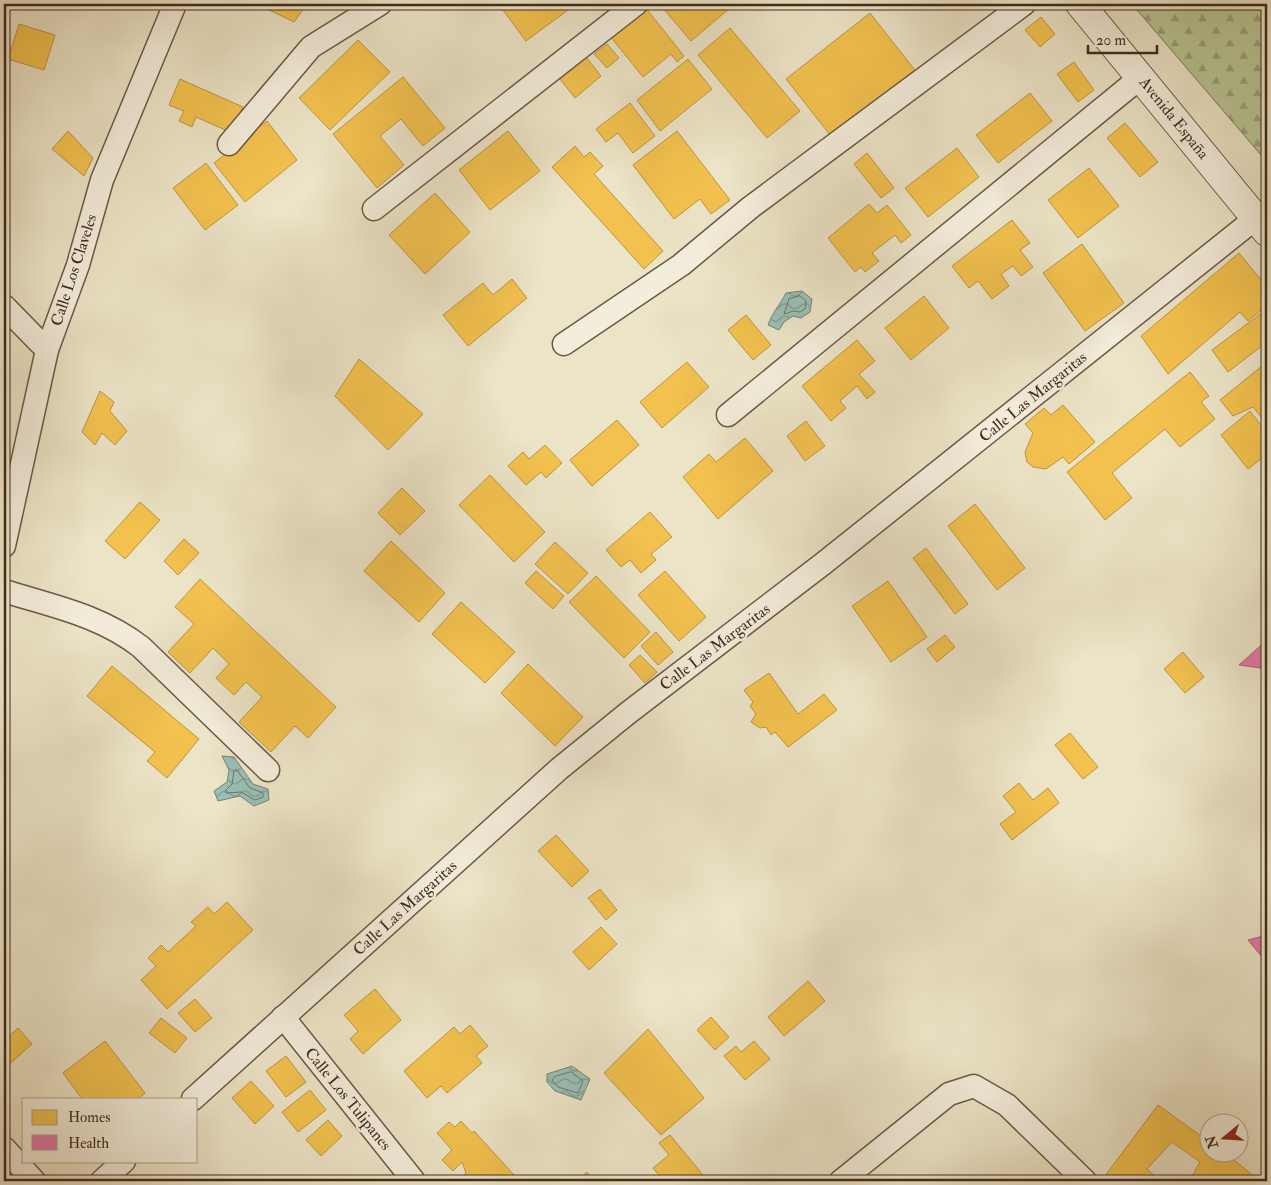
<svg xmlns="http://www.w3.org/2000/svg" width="1271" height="1185" viewBox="0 0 1271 1185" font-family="'IM FELL Double Pica',serif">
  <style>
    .forest { fill: url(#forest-firs); stroke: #7c7858 }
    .water { fill: url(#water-waves); stroke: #758478 }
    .homes { fill: #f2c14e; stroke: #bd943f }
    .health { fill: #e377a8; stroke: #b2607e }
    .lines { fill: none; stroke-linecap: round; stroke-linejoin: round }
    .shore { stroke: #6c7568; stroke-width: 1 }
    .minor-casing { stroke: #6b5948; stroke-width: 25 }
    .tertiary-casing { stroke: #6b5948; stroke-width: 30 }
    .minor { stroke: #f3eddb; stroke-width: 22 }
    .tertiary { stroke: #f3eddb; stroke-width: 28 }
    .labels { text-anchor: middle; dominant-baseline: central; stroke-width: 5; stroke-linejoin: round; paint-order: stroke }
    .street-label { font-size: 16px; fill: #402b1d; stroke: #f3eddb }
  </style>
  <defs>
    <pattern id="forest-firs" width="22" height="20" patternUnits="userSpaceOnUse" patternTransform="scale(1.25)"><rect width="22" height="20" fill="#b9c494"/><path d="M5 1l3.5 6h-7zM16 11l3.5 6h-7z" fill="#989f78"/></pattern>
    <pattern id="water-waves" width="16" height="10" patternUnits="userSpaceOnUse" patternTransform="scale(1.25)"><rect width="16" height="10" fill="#99bfb4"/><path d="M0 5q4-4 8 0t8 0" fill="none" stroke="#7e9b92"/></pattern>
  </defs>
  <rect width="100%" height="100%" fill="#ece4c7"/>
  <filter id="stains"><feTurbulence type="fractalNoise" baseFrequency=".004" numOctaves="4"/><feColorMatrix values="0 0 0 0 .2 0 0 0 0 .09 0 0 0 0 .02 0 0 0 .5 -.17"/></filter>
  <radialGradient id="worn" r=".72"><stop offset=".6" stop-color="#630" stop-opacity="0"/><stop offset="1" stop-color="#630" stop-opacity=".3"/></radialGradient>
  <path class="forest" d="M1132,4H1267V162Z"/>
  <g class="water">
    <path d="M802,291L812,299L810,312L801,318L793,316L784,322L779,330L768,325C772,313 780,305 786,293Z"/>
    <path d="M222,756L234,757L253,784L268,789L269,800L254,806L240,796L218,801L214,791L227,782L229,770Z"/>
    <path d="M572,1066L590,1079L581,1100L555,1091L547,1082V1074Z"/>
  </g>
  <g class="homes">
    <path d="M257,4H307L294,22Z"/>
    <path d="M503,4H576L526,41L500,6Z"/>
    <path d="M663,4H726L730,8L691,41L661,6Z"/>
    <path d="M645,7L684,56L677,62L671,54L643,77L610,36Z"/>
    <path d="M870,13L918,74L834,140L786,79Z"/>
    <path d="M1041,17L1055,34L1040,47L1025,30Z"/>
    <path d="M19,24L55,35L44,70L8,59Z"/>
    <path d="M730,28L800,111L767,138L698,55Z"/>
    <path d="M358,40L390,72L330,130L299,98Z"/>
    <path d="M607,44L619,58L607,68L594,54Z"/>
    <path d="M586,57L601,76L575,98L560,79Z"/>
    <path d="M688,59L712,89L660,131L637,100Z"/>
    <path d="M1074,62L1094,90L1078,102L1057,74Z"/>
    <path d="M403,77L445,128L423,146L401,119L380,136L404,165L377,188L333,134Z"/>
    <path d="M180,79L243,107L232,133L196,117L192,127L179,121L184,111L169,105Z"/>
    <path d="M1030,93L1052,121L998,163L976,135Z"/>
    <path d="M630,103L655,136L633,153L618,133L606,142L596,129Z"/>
    <path d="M267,121L297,160L245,202L214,163Z"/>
    <path d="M1125,123L1158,162L1140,177L1107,138Z"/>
    <path d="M68,131L93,158L84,176L52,149Z"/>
    <path d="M508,131L540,171L490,210L459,170Z"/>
    <path d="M677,131L730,200L711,214L700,199L674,219L633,165Z"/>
    <path d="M575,146L584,157L590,152L603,166L594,174L663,251L644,269L552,167Z"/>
    <path d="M957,148L979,177L928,217L905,188Z"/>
    <path d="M867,153L894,188L881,198L854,164Z"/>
    <path d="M206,163L238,205L205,230L173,188Z"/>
    <path d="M1089,168L1119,206L1078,238L1048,200Z"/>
    <path d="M435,193L470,232L425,274L389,235Z"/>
    <path d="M869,204L877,213L887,205L911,235L901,243L895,235L872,253L879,261L865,272L861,267L855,272L828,238Z"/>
    <path d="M1012,220L1030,243L1020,250L1033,267L1021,276L1013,266L1001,274L1009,286L992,299L978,281L969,288L952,266Z"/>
    <path d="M1082,244L1124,303L1085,331L1043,273Z"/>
    <path d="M1239,253L1267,287V305L1248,321L1240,312L1168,374L1141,336Z"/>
    <path d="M512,279L527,298L468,346L443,315L483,283L493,295Z"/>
    <path d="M924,296L949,328L911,360L885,328Z"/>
    <path d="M1267,309V342L1228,372L1212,350Z"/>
    <path d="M746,315L771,345L753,360L728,330Z"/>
    <path d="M857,340L875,361L859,374L875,392L867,399L857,386L840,401L846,408L831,421L802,386Z"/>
    <path d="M359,359L423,414L388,450L335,396Z"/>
    <path d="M687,362L709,387L662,428L640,402Z"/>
    <path d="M1267,362V424L1253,407L1233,416L1220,400Z"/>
    <path d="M1190,372L1209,396L1201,402L1215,419L1180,447L1165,429L1112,473L1132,498L1105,520L1067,472Z"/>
    <path d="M100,391L114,402L110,411L127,431L115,445L102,433L95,445L82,432Z"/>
    <path d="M1063,405L1095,442L1069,464L1063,457L1046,469L1033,467L1027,462L1025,452L1033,433L1025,424L1044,408L1051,415Z"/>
    <path d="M1250,411L1267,433V454L1248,469L1221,435Z"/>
    <path d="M617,420L639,445L592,486L570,460Z"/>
    <path d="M806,421L825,446L805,461L787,436Z"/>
    <path d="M745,438L773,471L718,519L683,477L709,454L716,462Z"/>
    <path d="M545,445L562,463L546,478L541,472L526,485L508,466L523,452L529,459Z"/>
    <path d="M490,475L545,532L514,562L459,505Z"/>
    <path d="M402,488L425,511L400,535L378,513Z"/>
    <path d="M140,502L160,520L125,559L105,541Z"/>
    <path d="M975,504L1025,568L997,590L948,526Z"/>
    <path d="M650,512L672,537L651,554L656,560L641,573L630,560L621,567L606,550Z"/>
    <path d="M184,539L199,553L178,575L164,561Z"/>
    <path d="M391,541L445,593L419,622L364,571Z"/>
    <path d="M555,542L588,573L568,594L535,564Z"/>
    <path d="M926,548L968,604L955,614L913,558Z"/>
    <path d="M536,571L564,596L553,609L525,583Z"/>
    <path d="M665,571L706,617L679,641L638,595Z"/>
    <path d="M596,576L650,632L624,658L569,602Z"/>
    <path d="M200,579L336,707L308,738L295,726L271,752L239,722L262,697L246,682L234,695L216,678L229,664L213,648L190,673L168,652L194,624L175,607Z"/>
    <path d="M888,581L927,637L891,662L852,606Z"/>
    <path d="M461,602L515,652L485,683L432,634Z"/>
    <path d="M656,632L673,652L658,665L641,646Z"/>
    <path d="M945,635L955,647L937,662L927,649Z"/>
    <path d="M1183,652L1204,677L1185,693L1164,669Z"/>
    <path d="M640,655L657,672L645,683L629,665Z"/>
    <path d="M528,664L583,717L555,746L501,693Z"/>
    <path d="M112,666L199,739L167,778L147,761L155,752L87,696Z"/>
    <path d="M769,673L798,714L824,694L837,710L788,747L775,732L771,735L766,727L760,728L751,722L756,714L750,706L753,702L744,690Z"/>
    <path d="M1070,733L1098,767L1083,779L1055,745Z"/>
    <path d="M1019,783L1033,800L1048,788L1059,803L1012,840L1000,824L1016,812L1003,796Z"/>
    <path d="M556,835L589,871L572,887L538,851Z"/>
    <path d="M600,889L617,910L606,920L588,898Z"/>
    <path d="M227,902L253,930L167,1009L141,980L156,966L148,958L161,945L168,952L196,926L191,922L208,907L214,914Z"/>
    <path d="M601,927L617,944L589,970L573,952Z"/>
    <path d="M808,981L825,1001L784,1036L768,1017Z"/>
    <path d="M375,989L401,1020L363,1054L350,1039L358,1031L344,1015Z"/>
    <path d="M195,999L212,1018L195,1032L178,1013Z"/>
    <path d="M711,1017L729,1037L715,1050L697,1030Z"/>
    <path d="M161,1018L187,1038L175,1053L149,1033Z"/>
    <path d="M470,1025L488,1046L476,1056L482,1063L447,1093L441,1086L427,1098L404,1071L454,1027L460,1034Z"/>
    <path d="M18,1028L32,1044L4,1069V1041Z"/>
    <path d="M648,1029L704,1098L661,1135L604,1073Z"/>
    <path d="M105,1041L145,1093L138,1099H82L63,1073Z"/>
    <path d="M754,1041L770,1059L745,1080L724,1056L736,1046L741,1052Z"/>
    <path d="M286,1056L306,1082L286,1097L266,1071Z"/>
    <path d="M251,1081L274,1106L255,1124L232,1098Z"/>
    <path d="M310,1090L326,1110L298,1132L282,1112Z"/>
    <path d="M1158,1105L1208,1141V1152H1224L1260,1181H1195L1191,1178L1200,1162L1172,1142L1147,1169L1160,1181H1103L1102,1180Z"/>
    <path d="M328,1120L342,1136L321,1156L306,1140Z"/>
    <path d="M461,1121L472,1133L474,1131L514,1175L507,1181H461L459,1180L466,1173L462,1162L453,1171L442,1160L452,1150L437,1133L449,1122L455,1127Z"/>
    <path d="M670,1135L708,1181H664L653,1168L669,1155L659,1143Z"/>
    <path d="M587,1172L594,1181H576Z"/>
  </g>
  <g class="health">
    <path d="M1267,640V669L1239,665Z"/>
    <path d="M1267,935V963L1248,940Z"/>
  </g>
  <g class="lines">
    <g class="shore">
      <path d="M800,296L806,301L805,309L800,312L793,311L784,314L789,299Z"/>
      <path d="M237,770L250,788L263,793V797L255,800L241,792L226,793V790L232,784L234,771Z"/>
      <path d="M571,1072L583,1081L578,1093L558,1087L552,1080L554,1077Z"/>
    </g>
    <defs>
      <g id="minor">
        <path d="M229,144L311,47L380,4"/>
        <path d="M374,209L636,4"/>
        <path d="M4,306L47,350"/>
        <path d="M564,344L681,265L751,207L1024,4"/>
        <path d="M728,415L1141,77"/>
        <path d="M4,546L47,350L78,265L102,180L175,4"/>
        <path d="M4,591C52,606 100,615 141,647L268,770"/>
        <path d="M283,1017L414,1181"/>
        <path d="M193,1099L559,769L628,713L824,563L1256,218"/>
        <path d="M4,1148L34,1181"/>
        <path d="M102,1181L124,1161"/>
        <path d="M841,1181L949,1094L974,1086L1007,1105L1085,1181"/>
      </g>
      <path id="tertiary" d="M1080,4L1267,232"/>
    </defs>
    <use href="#minor" class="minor-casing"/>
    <use href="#tertiary" class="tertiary-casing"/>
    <use href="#minor" class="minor"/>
    <use href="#tertiary" class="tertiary"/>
  </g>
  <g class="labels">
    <g class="street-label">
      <text transform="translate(1174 118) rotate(51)">Avenida España</text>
      <text transform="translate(74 270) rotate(-72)">Calle Los Claveles</text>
      <text transform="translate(1033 397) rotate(-39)">Calle Las Margaritas</text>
      <text transform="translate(715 647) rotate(-37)">Calle Las Margaritas</text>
      <text transform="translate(405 908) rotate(-42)">Calle Las Margaritas</text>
      <text transform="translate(348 1099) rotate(51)">Calle Los Tulipanes</text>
    </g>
  </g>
  <rect width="1271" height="1185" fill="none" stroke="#ece4c7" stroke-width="20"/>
  <rect x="5" y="5" width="1261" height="1175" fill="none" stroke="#402b1d" stroke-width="2.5"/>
  <rect x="10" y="10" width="1251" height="1165" fill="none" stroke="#402b1d"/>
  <rect x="22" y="1098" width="175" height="65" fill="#f3eddb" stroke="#ab9f8f"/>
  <rect x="32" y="1110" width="25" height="15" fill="#f2c14e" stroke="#ab9f8f"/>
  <text x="68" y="1122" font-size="15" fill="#402b1d">Homes</text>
  <rect x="32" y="1135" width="25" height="15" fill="#e377a8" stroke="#ab9f8f"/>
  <text x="68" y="1148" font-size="15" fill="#402b1d">Health</text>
  <g transform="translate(1224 1138) rotate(252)"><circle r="24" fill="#f3eddb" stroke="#ab9f8f"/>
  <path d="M0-4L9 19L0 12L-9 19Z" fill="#8f2418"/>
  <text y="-8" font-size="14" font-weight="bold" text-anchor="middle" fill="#402b1d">N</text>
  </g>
  <path d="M1088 45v8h69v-8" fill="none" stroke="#402b1d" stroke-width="2.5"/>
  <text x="1096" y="45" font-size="15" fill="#402b1d" stroke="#f3eddb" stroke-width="4" paint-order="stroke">20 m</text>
  <rect width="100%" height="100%" filter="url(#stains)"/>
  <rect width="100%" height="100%" fill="url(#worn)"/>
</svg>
